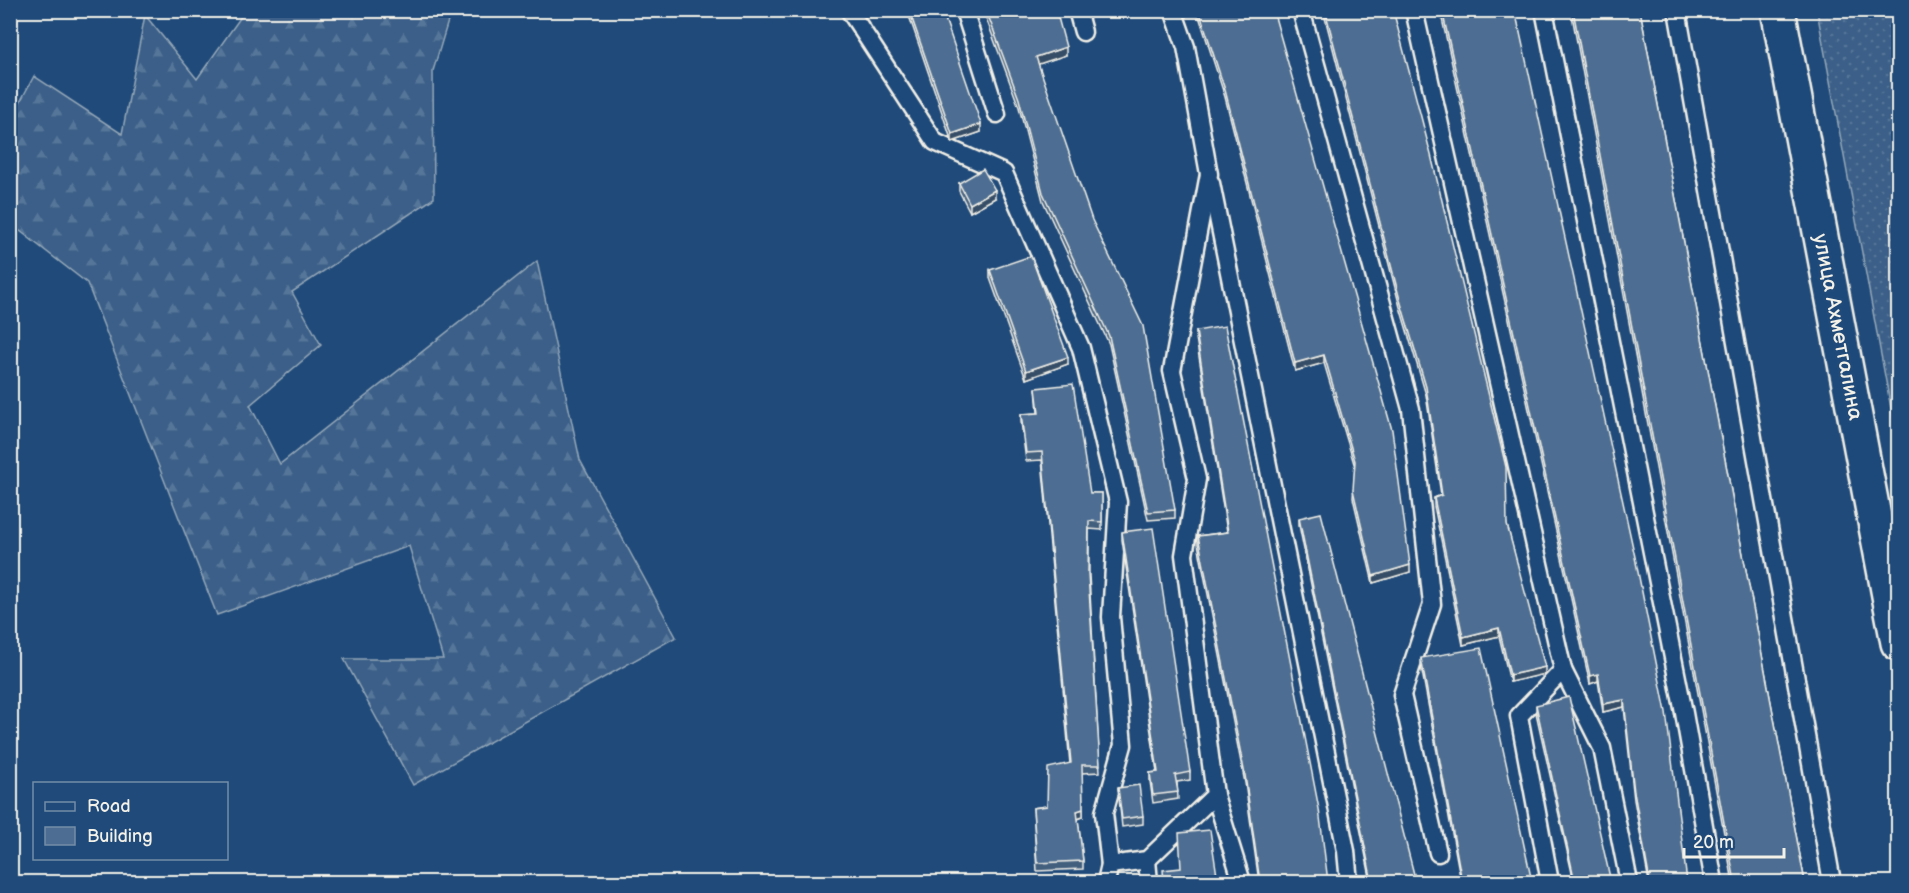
<svg xmlns="http://www.w3.org/2000/svg" width="1909" height="893" viewBox="0 0 1909 893" font-family="'Balsamiq Sans',sans-serif">
  <style>
    .grass { fill: url(#grass-dots); stroke: #97a8b8; stroke-width: 1.5 }
    .forest { fill: url(#forest-firs); stroke: #97a8b8; stroke-width: 1.5 }
    .lines { fill: none; stroke-linecap: round; stroke-linejoin: round }
    .lane-casing { stroke: #f4f1e8; stroke-width: 21 }
    .secondary-casing { stroke: #f4f1e8; stroke-width: 38 }
    .lane { stroke: #1f4a7a; stroke-width: 16 }
    .secondary { stroke: #1f4a7a; stroke-width: 33 }
    .wall { fill: #425f7e; stroke: #f4f1e8; stroke-width: 1.5 }
    .shaded-wall { fill: #364d66; stroke: #f4f1e8; stroke-width: 1.5 }
    .building { fill: #4d6e92; stroke: #f4f1e8; stroke-width: 1.5 }
    .labels { text-anchor: middle; dominant-baseline: central; stroke-width: 6; stroke-linejoin: round; paint-order: stroke }
    .street-label { font-size: 21px; fill: #f4f1e8; stroke: #1f4a7a }
  </style>
  <defs>
    <pattern id="grass-dots" width="8" height="8" patternUnits="userSpaceOnUse" patternTransform="scale(1.5)"><rect width="8" height="8" fill="#3a5f88"/><path d="M2 2h.1M6 6h.1" fill="none" stroke="#577699" stroke-width="1.8" stroke-linecap="round"/></pattern>
    <pattern id="forest-firs" width="22" height="20" patternUnits="userSpaceOnUse" patternTransform="scale(1.5)"><rect width="22" height="20" fill="#3a5f88"/><path d="M5 1l3.5 6h-7zM16 11l3.5 6h-7z" fill="#577699"/></pattern>
  </defs>
  <rect width="100%" height="100%" fill="#1f4a7a"/>
  <filter id="ink" filterUnits="userSpaceOnUse"><feTurbulence type="fractalNoise" baseFrequency=".0167" numOctaves="2"/><feDisplacementMap in="SourceGraphic" scale="12" xChannelSelector="R" yChannelSelector="G"/><feConvolveMatrix kernelMatrix="1 2 1 2 8 2 1 2 1" color-interpolation-filters="sRGB"/></filter>
  <g filter="url(#ink)">
    <path class="grass" d="M1817,11H1898V446Z"/>
    <path class="forest" d="M245,11H451L433,71L434,198L292,292L321,345L250,405L280,464L537,261L580,460L676,637L413,785L344,659H443L409,546L217,615L87,283L11,224V119L34,76L122,134L145,15L197,79Z"/>
    <g class="lines">
      <defs>
        <g id="lane">
          <path d="M849,10L935,142L1004,173L1081,348L1118,502L1111,617L1123,745L1104,813L1110,865"/>
          <path d="M964,10L997,114"/>
          <path d="M1077,10L1083,32"/>
          <path d="M1301,10L1411,409L1432,604L1402,695L1438,853"/>
          <path d="M1414,10L1563,670L1519,716L1550,882"/>
          <path d="M1544,10L1684,713L1714,882"/>
          <path d="M1677,10L1832,882"/>
          <path d="M1211,183L1346,851L1349,882"/>
          <path d="M1563,670L1602,748L1629,882"/>
          <path d="M1215,795L1242,882"/>
          <path d="M1147,860L1149,882"/>
          <path d="M1106,882L1110,865L1147,860L1215,795L1184,555L1197,479L1172,371L1209,174L1186,47L1173,10"/>
        </g>
        <path id="secondary" d="M1778,10L1898,643"/>
      </defs>
      <use href="#lane" class="lane-casing"/>
      <use href="#secondary" class="secondary-casing"/>
      <use href="#lane" class="lane"/>
      <use href="#secondary" class="secondary"/>
    </g>
    <g class="wall">
      <path d="M907,10H942L981,132L952,142Z"/>
      <path d="M983,10H1056L1066,55L1038,64L1175,510V518L1148,520L1109,344L1043,201L1019,107Z"/>
      <path d="M1197,10H1273L1410,572L1373,583L1353,498L1355,467L1324,363L1295,371L1225,97Z"/>
      <path d="M1323,10H1393L1507,525L1545,674L1510,682L1499,636L1463,645L1434,506V498L1441,495L1426,395L1400,307Z"/>
      <path d="M1440,10H1515L1687,882H1649L1634,800L1624,707L1603,712L1598,681L1590,684Z"/>
      <path d="M1571,10H1640L1805,882H1733Z"/>
      <path d="M959,183L995,198L970,212L959,191Z"/>
      <path d="M990,270L1068,364L1026,379L990,278Z"/>
      <path d="M1196,331L1328,882H1259L1245,783L1198,544V536L1227,532L1196,338Z"/>
      <path d="M1036,388L1090,493H1102V530L1089,529V575L1100,772L1082,773L1083,817L1078,819L1083,861V869L1037,871L1033,808L1047,806L1070,764L1042,460L1026,461L1021,422V414L1038,413Z"/>
      <path d="M1299,518L1416,882H1371L1299,525Z"/>
      <path d="M1122,532L1190,772V780L1177,782L1178,799L1153,803L1150,781V773L1157,772L1122,540Z"/>
      <path d="M1421,658L1532,882H1461L1421,666Z"/>
      <path d="M1536,705L1611,882H1574L1536,713Z"/>
      <path d="M1118,788L1143,816V824L1122,827Z"/>
    </g>
    <g class="shaded-wall">
      <path d="M1066,47V55L1036,65V57Z"/>
      <path d="M981,124V132L952,142V134Z"/>
      <path d="M995,190V198L970,212V204Z"/>
      <path d="M1324,355V363L1295,371V363Z"/>
      <path d="M1068,357V364L1026,379V371Z"/>
      <path d="M1410,565V572L1373,583V576Z"/>
      <path d="M1499,628V636L1463,645V637Z"/>
      <path d="M1545,667V674L1510,682V675Z"/>
      <path d="M1598,674V681L1590,684V676Z"/>
      <path d="M1624,700V707L1603,712V704Z"/>
      <path d="M1083,809V817L1077,819V811Z"/>
    </g>
    <g class="building">
      <path d="M909,10H942L981,124L952,134Z"/>
      <path d="M986,10H1056L1066,47L1036,57L1092,220L1143,326L1175,510L1148,512L1109,336L1043,193L1019,99Z"/>
      <path d="M1199,10H1273L1392,430L1410,565L1373,576L1353,490L1355,461L1324,355L1295,363L1225,90Z"/>
      <path d="M1325,10H1393L1431,155L1506,467L1507,525L1545,667L1510,675L1499,628L1463,637L1434,498L1442,495L1426,387L1400,300Z"/>
      <path d="M1442,10H1515L1635,557L1666,712L1687,882H1650L1634,792L1624,700L1603,704L1598,674L1590,676Z"/>
      <path d="M1573,10H1640L1805,882H1735Z"/>
      <path d="M983,169L995,190L970,204L959,183Z"/>
      <path d="M1031,256L1068,357L1026,371L990,270Z"/>
      <path d="M1225,326L1319,809L1328,882H1260L1245,775L1198,536L1228,532L1196,331Z"/>
      <path d="M1073,384L1090,493H1102V522L1089,521L1088,573L1100,765H1082L1083,809L1077,811L1083,861L1037,863L1033,808L1047,806L1048,768L1071,763L1042,452L1026,453L1021,414L1039,413L1036,388Z"/>
      <path d="M1321,513L1416,882H1372L1299,518Z"/>
      <path d="M1153,528L1190,772L1175,775L1178,792L1153,795L1150,773L1158,772L1122,532Z"/>
      <path d="M1481,648L1532,882H1462L1421,658Z"/>
      <path d="M1569,697L1611,882H1575L1536,705Z"/>
      <path d="M1139,785L1143,816L1122,819L1118,788Z"/>
      <path d="M1210,830L1218,882H1164L1163,870L1181,868L1179,833Z"/>
    </g>
  </g>
  <g class="labels">
    <g class="street-label">
      <text transform="translate(1838 327) rotate(79)">улица Ахметгалина</text>
    </g>
  </g>
  <rect width="1909" height="893" fill="none" stroke="#1f4a7a" stroke-width="36"/>
  <rect x="18" y="18" width="1873" height="857" fill="none" stroke="#f4f1e8" stroke-width="2" filter="url(#ink)"/>
  <rect x="33" y="782" width="195" height="78" fill="#1f4a7a" stroke="#748da6" stroke-width="1.5"/>
  <rect x="45" y="802" width="30" height="9" fill="#1f4a7a" stroke="#748da6" stroke-width="1.5"/>
  <text x="87" y="812" font-size="18" fill="#f4f1e8">Road</text>
  <rect x="45" y="827" width="30" height="18" fill="#4d6e92" stroke="#748da6" stroke-width="1.5"/>
  <text x="87" y="842" font-size="18" fill="#f4f1e8">Building</text>
  <path d="M1684 848v9h100v-9" fill="none" stroke="#f4f1e8" stroke-width="3"/>
  <text x="1693" y="848" font-size="18" fill="#f4f1e8" stroke="#1f4a7a" stroke-width="4.5" paint-order="stroke">20 m</text>
</svg>
